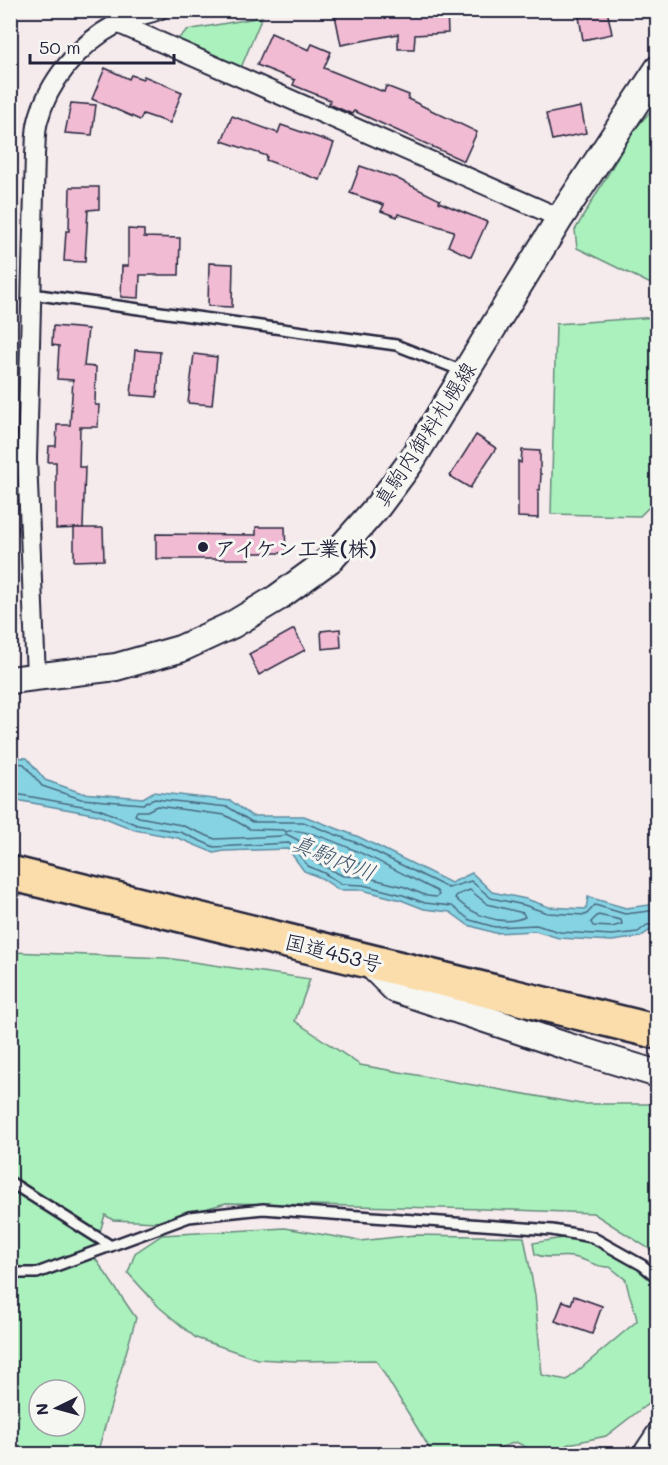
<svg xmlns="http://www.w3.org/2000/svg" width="668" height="1465" viewBox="0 0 668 1465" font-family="Mali,'Klee One',sans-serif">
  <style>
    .green { fill: #abf1bd; stroke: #668a7c; stroke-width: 1.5; fill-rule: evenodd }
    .water { fill: #86d3e4; stroke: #5e8ca0; stroke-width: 1.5 }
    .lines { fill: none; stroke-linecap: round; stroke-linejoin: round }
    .shore { stroke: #4a697f; stroke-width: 1.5 }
    .building { fill: #f1bbd3; stroke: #22223b; stroke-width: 1.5 }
    .lane-casing { stroke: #22223b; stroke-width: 14 }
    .street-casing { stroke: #22223b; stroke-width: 22 }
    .secondary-casing { stroke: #22223b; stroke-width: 30 }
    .highway-casing { stroke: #22223b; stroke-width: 38 }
    .lane { stroke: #f6f6f2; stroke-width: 9 }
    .street { stroke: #f6f6f2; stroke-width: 18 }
    .secondary { stroke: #f6f6f2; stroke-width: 26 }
    .highway { stroke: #faddab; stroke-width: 33 }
    .poi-dot { fill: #22223b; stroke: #f6f6f2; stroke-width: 2 }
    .labels { text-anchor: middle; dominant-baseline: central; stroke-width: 6; stroke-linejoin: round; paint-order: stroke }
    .street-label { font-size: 21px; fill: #22223b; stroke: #f6f6f2 }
    .poi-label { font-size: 21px; font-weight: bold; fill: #22223b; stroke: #f6f6f2; text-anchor: start }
    .water-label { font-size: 22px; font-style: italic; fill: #40576e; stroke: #f6f6f2 }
  </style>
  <rect width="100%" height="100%" fill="#f5eaec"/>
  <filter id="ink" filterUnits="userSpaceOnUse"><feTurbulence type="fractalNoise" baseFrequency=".0167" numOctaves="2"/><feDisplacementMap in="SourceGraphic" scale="12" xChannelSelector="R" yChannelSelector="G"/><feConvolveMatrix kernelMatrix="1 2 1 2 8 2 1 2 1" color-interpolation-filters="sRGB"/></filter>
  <g filter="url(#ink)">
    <g class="green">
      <path d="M262,17L238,75L176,41L187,30Z"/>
      <path d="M657,104V287L577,248L575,230L634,130Z"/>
      <path d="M657,317V499L640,516L551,514L556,324Z"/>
      <path d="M11,952L166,958L310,979L295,1021L360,1065L581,1104H657V1254L593,1213L484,1209L226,1203L158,1222L113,1220L105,1215L92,1258H95L136,1318L99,1447V1454H11ZM39,1390H75V1426H39Z"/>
      <path d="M285,1228L360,1241L415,1235L524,1237L535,1295L542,1375L567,1380L637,1321C635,1306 628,1295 626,1280L610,1267C596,1268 587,1259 573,1257C560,1255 547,1260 535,1254L533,1243L563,1238L589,1239L645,1271L657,1284V1303L655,1306L658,1313L657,1399L645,1406L606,1436L569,1444L550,1454H539L516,1442L483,1454H433L376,1360L295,1361L257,1359L196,1338L159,1307L128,1273L135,1253L162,1235Z"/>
    </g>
    <path class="water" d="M10,757L27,758L45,780L82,793L143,798L153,792L231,801L252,816H304L359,837L451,883L472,873L492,892L526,899L549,907L586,909L588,897L626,908L657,904V930L649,931L640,937L612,941L559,938L535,931L495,933L468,925L450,912L424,909L401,900L362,890H339L321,878L304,871L288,849L224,851L214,853L178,838L135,830L98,815L11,799Z"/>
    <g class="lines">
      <g class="shore">
        <path d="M10,762L24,764L42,786L81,799L143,804L155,799L228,807L252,822H303L357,843L448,888L471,881L491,898L524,905L547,913L586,915L595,905L625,914L658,910"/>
        <path d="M10,793L99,809L137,825L180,832L214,847L289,843L308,866L324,873L341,884L363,885L403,895L425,903L452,906L470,920L495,927L536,925L560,932L612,935L638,932L647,925L658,924"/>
        <path d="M157,806L225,815L250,829L284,830L286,832C308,821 412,879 437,891L439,895L436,897L427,896L405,887L365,877L343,876L312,860L298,840L286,834L283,836L215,839L181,825L139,817L135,815L137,811H147Z"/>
        <path d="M318,846L360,863L361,866C346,872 332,859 318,853L316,849Z"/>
        <path d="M470,890L487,904L523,913L525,917C502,927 472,915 455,898L457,895Z"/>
        <path d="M598,915L621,920L622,924L612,927L593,926L591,922Z"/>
      </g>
    </g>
    <g class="building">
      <path d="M334,10H447L448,33L415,35L414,49H398V34L341,45Z"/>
      <path d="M607,10L612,34L583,40L579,17Z"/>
      <path d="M271,33L309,50L312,44L331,52L324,68L384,92L386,86L409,95L408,99L477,132L464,161L354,111L352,114L329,104L330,100L293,85L295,80L257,65Z"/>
      <path d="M105,68L129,79L131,75L143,79L144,76L182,92L170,123L143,114L140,120L92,99Z"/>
      <path d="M71,103L96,105L92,135L65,133Z"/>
      <path d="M581,107L586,133L552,140L546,114Z"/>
      <path d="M232,116L278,133L281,125L334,143L320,180L266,160L267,156L222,141Z"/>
      <path d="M360,166L396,178L440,200L439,202L487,222L471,257L448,246L454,231L398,214L397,217L381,211L384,205L350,193Z"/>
      <path d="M70,187H99V209L88,210L85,262L64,261L66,231H69Z"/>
      <path d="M128,229L144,230V237L180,238L179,275H140L139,298L121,297L122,266H128Z"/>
      <path d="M209,263L233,264L232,307L208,306Z"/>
      <path d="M53,326L88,329L84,366L96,367L95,405H99L98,427H80L79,467H85L83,528L56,529V462H48L49,446H56L57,425H70L73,380L57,379L59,346L52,345Z"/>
      <path d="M135,350L160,352L157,397L131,395Z"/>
      <path d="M194,354L217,357L212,405L188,403Z"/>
      <path d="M476,435L496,448L470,488L450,476Z"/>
      <path d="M522,450L540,451V474H541L540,490H538V518L518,517V461L521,463Z"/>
      <path d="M256,527H285L286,553H250L249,559H156V534L256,535Z"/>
      <path d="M74,528H103L104,560L74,561Z"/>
      <path d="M294,629L305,650L259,675L249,654Z"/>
      <path d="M340,629L341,647L322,649L321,631Z"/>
      <path d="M574,1296L602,1306L592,1334L555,1321L563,1301L571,1304Z"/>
    </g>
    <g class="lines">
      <defs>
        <g id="lane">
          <path d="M32,294L396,345L465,372"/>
          <path d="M10,1182L111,1246"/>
          <path d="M10,1273H37L189,1217L263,1209L552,1230L592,1237L642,1265L658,1278"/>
        </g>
        <g id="street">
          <path d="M117,23L560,218"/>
          <path d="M36,677L27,459L35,154C36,144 35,132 38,121C48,82 79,44 115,25C128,17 145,15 159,10"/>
          <path d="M642,1454L658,1430"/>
        </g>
        <g id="secondary">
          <path d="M10,680L116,667L180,649L232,625L277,598L332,558L378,506L410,463L560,218L658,69"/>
          <path d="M365,959L395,989L566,1046L658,1074"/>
        </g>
        <path id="highway" d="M10,873L658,1032"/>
      </defs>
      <use href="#lane" class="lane-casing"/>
      <use href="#street" class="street-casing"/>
      <use href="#secondary" class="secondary-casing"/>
      <use href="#highway" class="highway-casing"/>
      <use href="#lane" class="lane"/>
      <use href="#street" class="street"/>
      <use href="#secondary" class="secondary"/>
      <use href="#highway" class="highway"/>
    </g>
  </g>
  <circle class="poi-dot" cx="203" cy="547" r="6"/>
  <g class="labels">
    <g class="street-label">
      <text transform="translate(424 434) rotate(-57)">真駒内御料札幌線</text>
      <text transform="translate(334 952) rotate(14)">国道453号</text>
    </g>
    <g class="poi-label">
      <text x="215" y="547">アイケン工業(株)</text>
    </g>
    <g class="water-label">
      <text transform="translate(334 857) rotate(22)">真駒内川</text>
    </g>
  </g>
  <rect width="668" height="1465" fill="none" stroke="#f6f6f2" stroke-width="36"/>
  <rect x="18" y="18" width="632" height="1429" fill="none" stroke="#22223b" stroke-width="2" filter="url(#ink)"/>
  <g transform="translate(57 1408) rotate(265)"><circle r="28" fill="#f6f6f2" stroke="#a1a1a9" stroke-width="1.5"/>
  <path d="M0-4.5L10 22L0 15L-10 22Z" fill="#22223b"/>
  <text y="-9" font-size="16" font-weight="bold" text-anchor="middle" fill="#22223b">N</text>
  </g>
  <path d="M30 54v9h144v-9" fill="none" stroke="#22223b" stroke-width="3"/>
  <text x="39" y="54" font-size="18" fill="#22223b" stroke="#f6f6f2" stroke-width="4.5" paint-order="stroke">50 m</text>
</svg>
